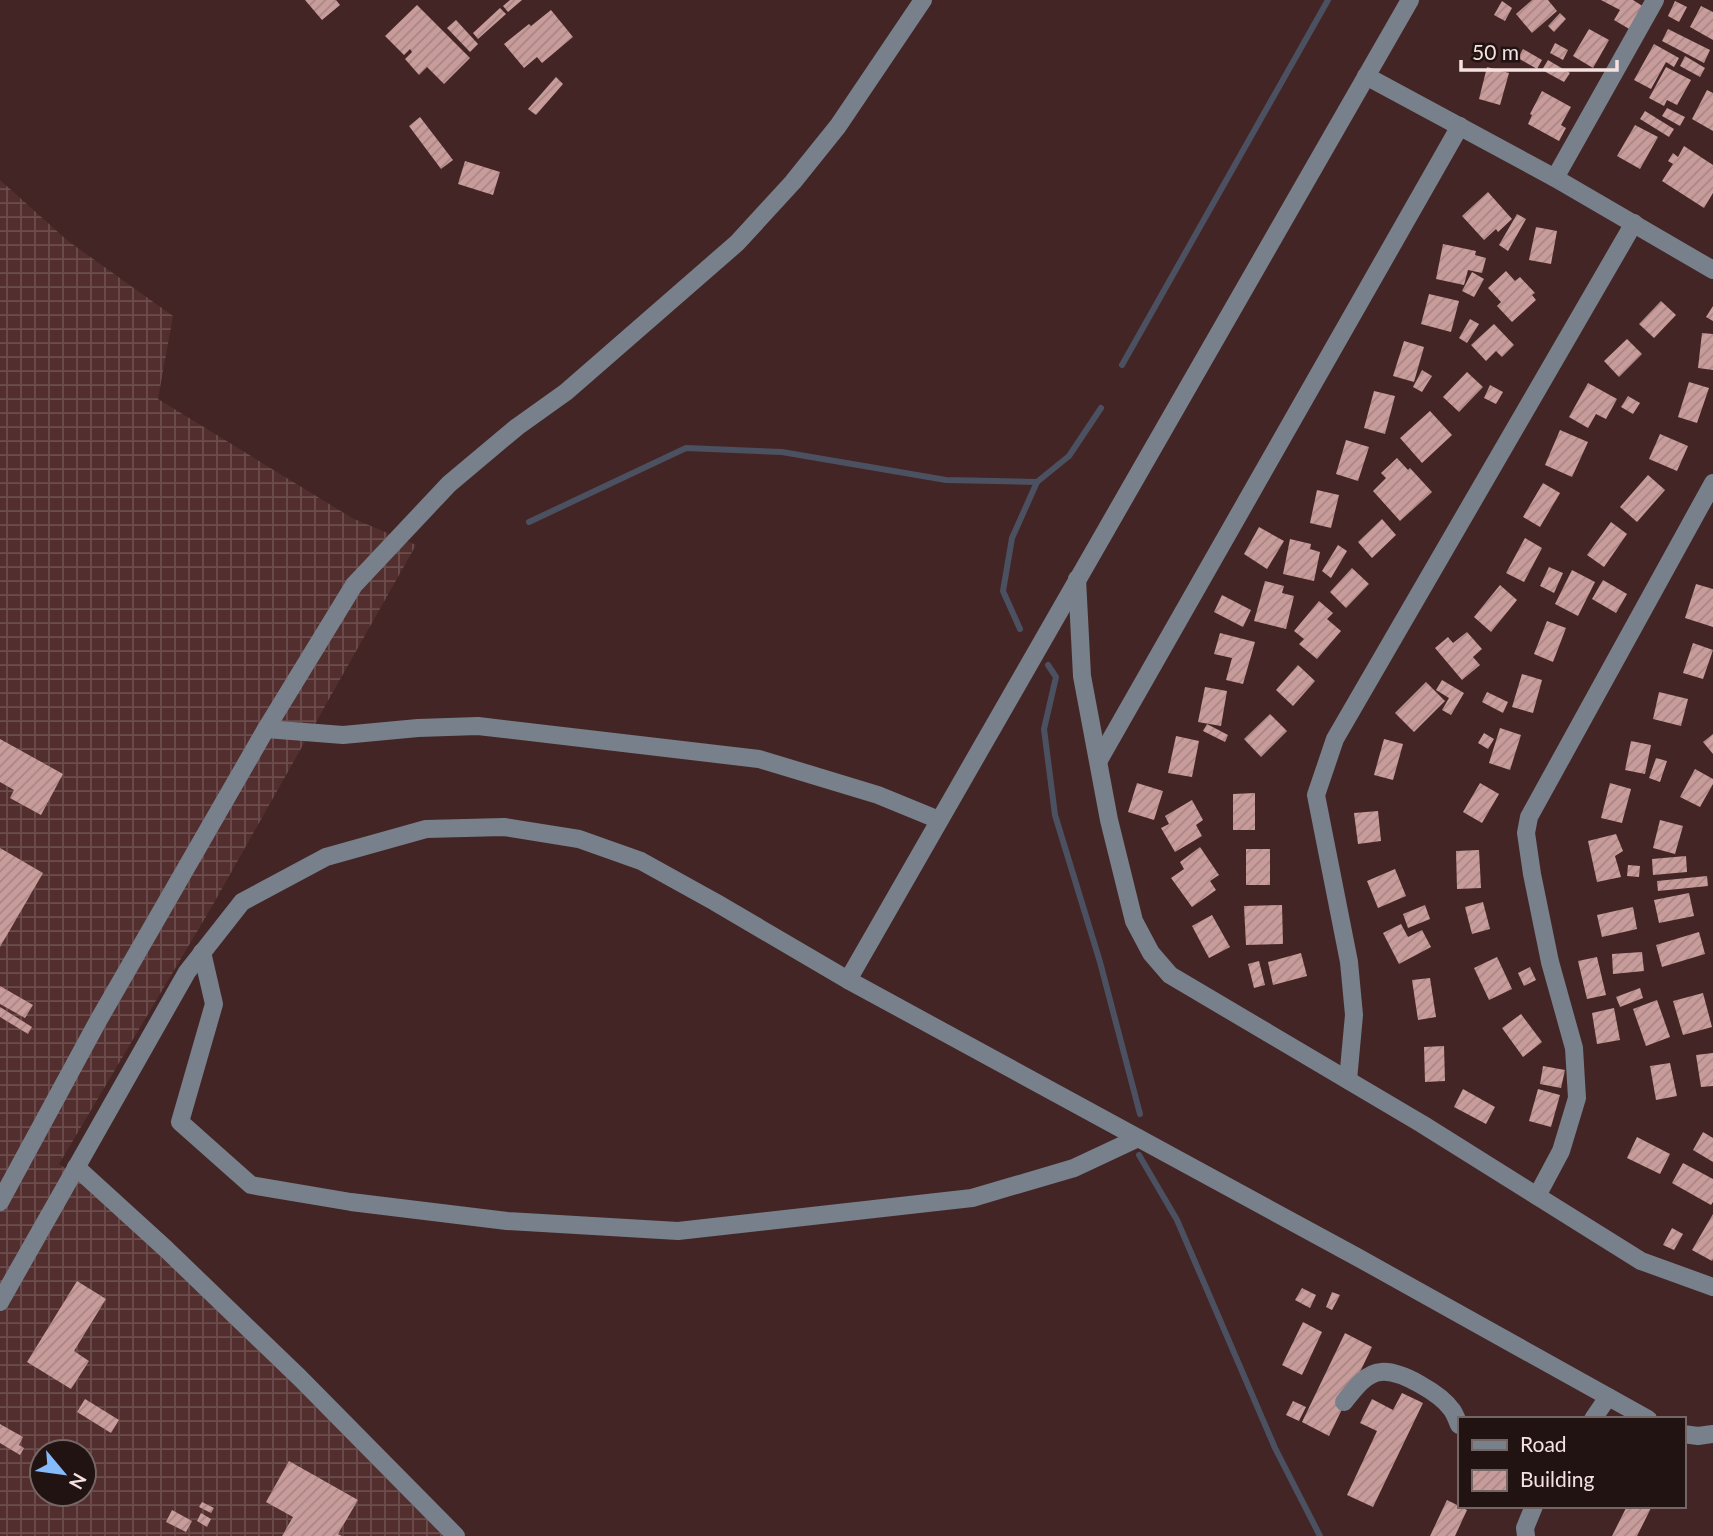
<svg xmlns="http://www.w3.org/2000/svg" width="1713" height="1536" viewBox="0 0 1713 1536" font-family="Lato,sans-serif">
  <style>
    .industrial { fill: url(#industrial-grid); fill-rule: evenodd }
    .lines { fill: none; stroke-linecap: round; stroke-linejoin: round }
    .stream { stroke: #4b5161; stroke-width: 6 }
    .building { fill: url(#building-hatch) }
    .minor { stroke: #77808b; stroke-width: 18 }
  </style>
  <defs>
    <pattern id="industrial-grid" width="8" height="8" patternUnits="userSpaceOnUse" patternTransform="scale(1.75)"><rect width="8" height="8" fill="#522e2e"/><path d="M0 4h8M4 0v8" fill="none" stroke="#6c4c4c"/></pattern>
    <pattern id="building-hatch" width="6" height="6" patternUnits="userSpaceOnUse" patternTransform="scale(1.75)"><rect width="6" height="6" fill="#c89c9a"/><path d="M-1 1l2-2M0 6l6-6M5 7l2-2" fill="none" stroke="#a88684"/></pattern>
  </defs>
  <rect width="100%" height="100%" fill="#432525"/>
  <path class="industrial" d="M0,180L68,241L173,316L158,399L352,518L416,545L211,908L59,1164L153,1229L453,1536H0ZM42,1452H84V1494H42Z"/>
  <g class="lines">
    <g class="stream">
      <path d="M1122,365L1328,0"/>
      <path d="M529,522L686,448L782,452L946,480L1037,482L1069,456L1101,408"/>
      <path d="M1020,629L1003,591L1012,538L1037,482"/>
      <path d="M1048,665L1056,677L1044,729L1055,815L1100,962L1140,1114"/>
      <path d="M1139,1155L1177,1220L1275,1448L1320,1536"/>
    </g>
  </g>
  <g class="building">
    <path d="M305,0H336L340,5L322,20Z"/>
    <path d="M510,0H522L508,12L503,6Z"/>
    <path d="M1532,0H1548L1557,11L1532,33L1516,14Z"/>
    <path d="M1601,0H1633L1644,7L1631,30L1614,20L1620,10Z"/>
    <path d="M1502,1L1512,8L1505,21L1494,15Z"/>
    <path d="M1675,1L1687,7L1679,22L1668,16Z"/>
    <path d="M417,5L470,58L444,84L427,67L419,75L405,59L412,52L410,49L404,55L385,36Z"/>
    <path d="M1701,6L1713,12V40L1690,27Z"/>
    <path d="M500,8L506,14L478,39L473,33Z"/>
    <path d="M551,10L573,37L542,63L537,57L524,68L504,44L529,24L531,26Z"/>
    <path d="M1560,13L1566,19L1554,32L1548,26Z"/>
    <path d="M456,20L478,44L470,52L447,28Z"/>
    <path d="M1589,29L1609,40L1593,68L1573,56Z"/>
    <path d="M1668,29L1710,50L1704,63L1662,41Z"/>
    <path d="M1555,43L1568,50L1563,60L1550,53Z"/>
    <path d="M1654,44L1679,58L1674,67L1666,62L1651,89L1634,80Z"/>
    <path d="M1523,49L1542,60L1537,69L1518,58Z"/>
    <path d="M1685,56L1705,68L1700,77L1680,66Z"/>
    <path d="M1548,60L1570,73L1564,82L1542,70Z"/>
    <path d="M1487,67L1509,73L1500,105L1479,99Z"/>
    <path d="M1666,67L1691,80L1677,105L1667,100L1664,106L1649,98Z"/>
    <path d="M556,77L563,84L536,115L528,109Z"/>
    <path d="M1707,90L1713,93V131L1692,119Z"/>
    <path d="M1542,91L1571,107L1561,125L1566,128L1559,141L1528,124L1532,115L1530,114Z"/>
    <path d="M1667,108L1685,117L1680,126L1662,116Z"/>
    <path d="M1645,111L1674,129L1669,137L1640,119Z"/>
    <path d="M420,117L453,160L441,169L409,126Z"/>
    <path d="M1635,125L1658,137L1640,169L1617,156Z"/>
    <path d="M1684,146L1713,165V193L1704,208L1662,181L1673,164L1668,161L1673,153L1678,157Z"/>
    <path d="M465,161L500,172L493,195L458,184Z"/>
    <path d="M1488,192L1512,219L1498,232L1496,229L1484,240L1462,216Z"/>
    <path d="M1517,214L1526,219L1508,251L1499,245Z"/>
    <path d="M1536,227L1557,231L1551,264L1529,260Z"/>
    <path d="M1443,244L1476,251L1475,255L1486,258L1482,273L1468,270L1464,285L1436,279Z"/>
    <path d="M1506,271L1515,281L1520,277L1535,293L1532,295L1536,300L1512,322L1497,306L1501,302L1488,288Z"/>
    <path d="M1472,272L1484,279L1474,297L1462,291Z"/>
    <path d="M1429,294L1459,301L1451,332L1421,324Z"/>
    <path d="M1661,301L1676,315L1654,338L1639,324Z"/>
    <path d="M1713,306V321L1706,317Z"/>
    <path d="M1470,319L1479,324L1467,343L1459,338Z"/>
    <path d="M1494,324L1514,345L1502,357L1496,351L1486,361L1471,345Z"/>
    <path d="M1702,333L1713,334V370L1698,368Z"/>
    <path d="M1627,339L1642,354L1619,377L1604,361Z"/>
    <path d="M1404,341L1424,347L1414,382L1393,376Z"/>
    <path d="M1422,370L1432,376L1422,392L1413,387Z"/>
    <path d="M1467,372L1483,387L1459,412L1443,397Z"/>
    <path d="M1689,382L1709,388L1697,423L1678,417Z"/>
    <path d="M1588,383L1617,399L1606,419L1596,414L1588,428L1569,417Z"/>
    <path d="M1490,385L1503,392L1496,404L1484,398Z"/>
    <path d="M1374,391L1395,396L1385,434L1364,428Z"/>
    <path d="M1628,396L1640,403L1633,414L1621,407Z"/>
    <path d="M1430,411L1452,435L1422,463L1400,438Z"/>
    <path d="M1560,430L1588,442L1572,477L1545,465Z"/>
    <path d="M1660,434L1688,446L1677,471L1649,459Z"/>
    <path d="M1346,440L1369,447L1358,481L1336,474Z"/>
    <path d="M1397,458L1408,470L1410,468L1432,492L1400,521L1373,491L1386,478L1381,473Z"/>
    <path d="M1648,475L1665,490L1637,522L1620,507Z"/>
    <path d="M1543,483L1560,493L1540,527L1523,517Z"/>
    <path d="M1317,490L1339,495L1331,528L1310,523Z"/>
    <path d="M1382,519L1396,535L1372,558L1358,542Z"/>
    <path d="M1611,522L1627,534L1604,567L1587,555Z"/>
    <path d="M1259,527L1284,541L1267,569L1244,554Z"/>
    <path d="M1525,538L1542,548L1524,582L1506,573Z"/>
    <path d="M1290,539L1311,544L1310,549L1320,552L1314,581L1283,574Z"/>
    <path d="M1338,545L1347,551L1331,578L1322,571Z"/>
    <path d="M1549,567L1563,573L1554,593L1540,586Z"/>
    <path d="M1352,568L1369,584L1346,608L1330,592Z"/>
    <path d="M1572,570L1595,582L1578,616L1555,604Z"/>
    <path d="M1603,580L1627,594L1616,613L1592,599Z"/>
    <path d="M1265,581L1284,586L1282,593L1294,596L1286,629L1254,621Z"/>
    <path d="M1696,584L1713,589V627L1685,618Z"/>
    <path d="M1500,585L1517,600L1491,632L1474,617Z"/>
    <path d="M1222,595L1251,610L1243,627L1214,612Z"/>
    <path d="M1319,601L1333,613L1327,619L1341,631L1317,659L1299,644L1304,639L1294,631Z"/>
    <path d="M1547,621L1566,628L1553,662L1534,654Z"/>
    <path d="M1467,632L1482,649L1473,657L1480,665L1462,680L1435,648L1448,637L1453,643Z"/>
    <path d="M1220,633L1255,642L1243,684L1226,680L1232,658L1214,654Z"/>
    <path d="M1693,643L1713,650L1703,679L1683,673Z"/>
    <path d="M1298,665L1315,681L1293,706L1276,690Z"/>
    <path d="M1522,674L1542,680L1533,713L1512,707Z"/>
    <path d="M1442,680L1464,693L1451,715L1442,710L1449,698L1436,690Z"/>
    <path d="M1426,682L1445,701L1414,732L1395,713Z"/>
    <path d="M1205,687L1227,691L1221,726L1198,722Z"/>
    <path d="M1487,692L1508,702L1503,713L1482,702Z"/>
    <path d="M1659,692L1688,699L1681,726L1653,719Z"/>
    <path d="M1270,714L1287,731L1261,757L1244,739Z"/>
    <path d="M1207,724L1228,735L1225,742L1203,731Z"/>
    <path d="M1500,728L1521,735L1510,770L1489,763Z"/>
    <path d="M1484,733L1494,739L1488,749L1478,743Z"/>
    <path d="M1713,734V754L1703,742Z"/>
    <path d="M1176,736L1199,741L1192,777L1168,773Z"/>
    <path d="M0,739L63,774L41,815L10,798L14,790L0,782Z"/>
    <path d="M1384,739L1403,744L1393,780L1374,775Z"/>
    <path d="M1631,741L1651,745L1645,774L1625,770Z"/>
    <path d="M1656,758L1667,761L1660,782L1649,778Z"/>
    <path d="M1695,769L1713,779V784L1700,807L1680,797Z"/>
    <path d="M1137,783L1163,791L1154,820L1128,812Z"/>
    <path d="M1480,783L1499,794L1482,823L1463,812Z"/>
    <path d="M1610,783L1631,789L1622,823L1601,818Z"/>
    <path d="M1255,793V830H1233V794Z"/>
    <path d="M1192,800L1203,820L1196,825L1202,836L1175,852L1161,828L1169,824L1165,816Z"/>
    <path d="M1378,811L1381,841L1358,844L1354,813Z"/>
    <path d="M1660,820L1683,826L1675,854L1653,848Z"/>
    <path d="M1616,834L1623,851L1615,856L1621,877L1597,882L1588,841Z"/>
    <path d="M1200,847L1219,875L1210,881L1216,890L1192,907L1171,878L1184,869L1180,862Z"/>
    <path d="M0,848L43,873L0,947Z"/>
    <rect x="1246" y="849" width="24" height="36"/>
    <path d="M1479,850L1481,888L1457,889L1456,851Z"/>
    <path d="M1686,856L1687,872L1653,875L1652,859Z"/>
    <path d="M1628,865L1640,866L1639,877L1627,876Z"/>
    <path d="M1395,869L1406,896L1378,908L1367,881Z"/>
    <path d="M1707,876L1708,886L1658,891L1657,881Z"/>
    <path d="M1689,893L1694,916L1659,923L1654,900Z"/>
    <path d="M1483,902L1490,929L1472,934L1465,907Z"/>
    <path d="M1282,905L1283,944L1246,945L1244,906Z"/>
    <path d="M1425,905L1430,919L1408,928L1403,914Z"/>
    <path d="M1633,907L1637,929L1602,937L1597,915Z"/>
    <path d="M1212,915L1230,947L1209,958L1192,926Z"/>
    <path d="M1401,924L1408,937L1422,930L1431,947L1399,964L1383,933Z"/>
    <path d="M1699,932L1705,954L1662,967L1656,945Z"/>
    <path d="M1642,952L1644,971L1613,974L1612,954Z"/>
    <path d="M1301,953L1307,976L1273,985L1268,962Z"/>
    <path d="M1497,957L1512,989L1489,1000L1474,968Z"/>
    <path d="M1597,957L1606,995L1587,999L1578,961Z"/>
    <path d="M1259,961L1265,985L1254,988L1248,964Z"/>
    <path d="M1530,967L1536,980L1524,986L1518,973Z"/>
    <path d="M1430,978L1436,1017L1418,1020L1412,980Z"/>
    <path d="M0,986L33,1005L25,1018L0,1004Z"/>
    <path d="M1640,988L1643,998L1620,1007L1616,997Z"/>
    <path d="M1703,993L1712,1027L1683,1035L1673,1001Z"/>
    <path d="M1657,1000L1670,1037L1646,1046L1633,1009Z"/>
    <path d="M0,1007L32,1027L28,1034L0,1017Z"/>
    <path d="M1614,1008L1620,1040L1597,1044L1592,1013Z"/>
    <path d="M1521,1014L1542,1042L1523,1057L1502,1028Z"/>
    <path d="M1444,1046L1445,1081L1425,1082L1424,1047Z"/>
    <path d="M1713,1053V1086L1701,1087L1696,1055Z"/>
    <path d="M1670,1063L1677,1096L1656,1100L1650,1066Z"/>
    <path d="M1543,1066L1565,1070L1561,1088L1540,1084Z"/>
    <path d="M1463,1089L1495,1107L1486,1124L1454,1107Z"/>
    <path d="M1538,1089L1560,1095L1551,1127L1529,1121Z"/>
    <path d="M1703,1132L1713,1138V1162L1693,1150Z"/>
    <path d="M1637,1137L1670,1154L1660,1174L1627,1158Z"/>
    <path d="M1683,1163L1713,1179V1202L1711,1205L1672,1183Z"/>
    <path d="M1713,1214V1259L1712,1261L1692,1250Z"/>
    <path d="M1672,1228L1683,1234L1674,1250L1663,1245Z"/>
    <path d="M77,1281L106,1299L74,1351L89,1361L71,1389L27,1362Z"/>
    <path d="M1302,1288L1316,1295L1310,1308L1295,1300Z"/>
    <path d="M1332,1292L1340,1295L1332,1310L1326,1307Z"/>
    <path d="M1303,1322L1322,1332L1302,1375L1282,1365Z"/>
    <path d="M1345,1333L1372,1347L1329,1436L1302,1422Z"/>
    <path d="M1402,1393L1423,1403L1373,1507L1347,1495L1377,1431L1360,1423L1372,1399L1393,1410Z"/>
    <path d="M85,1399L119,1420L111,1433L77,1412Z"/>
    <path d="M1293,1401L1306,1407L1299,1421L1286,1415Z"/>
    <path d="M0,1424L23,1437L19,1445L24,1448L20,1455L0,1443Z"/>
    <path d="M289,1461L358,1500L338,1534L342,1536H282L293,1517L266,1502Z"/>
    <path d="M1447,1500L1467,1510L1455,1536H1430Z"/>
    <path d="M202,1502L214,1508L211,1513L199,1507Z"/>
    <path d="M1627,1506H1652L1637,1536H1612Z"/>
    <path d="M172,1510L192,1521L186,1532L166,1522Z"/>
    <path d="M201,1513L211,1519L207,1527L197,1521Z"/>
  </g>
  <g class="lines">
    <g class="minor">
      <path d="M1366,76L1555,178L1713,270"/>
      <path d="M1555,178L1655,0"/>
      <path d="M1077,579L1082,676L1109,820L1134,921L1151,953L1170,975L1422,1124L1641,1261L1713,1287"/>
      <path d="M266,729L343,735L418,728L478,726L759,759L878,795L939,820"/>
      <path d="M1099,760L1460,126"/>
      <path d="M202,952L214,1004L180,1122L251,1185L351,1202L507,1221L678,1231L972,1198L1074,1168L1138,1138"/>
      <path d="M848,980L1410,0"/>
      <path d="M1348,1080L1354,1015L1349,962L1316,795L1335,739L1634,223"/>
      <path d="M76,1167L166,1249L300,1378L456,1536"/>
      <path d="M1537,1196L1561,1151L1577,1098L1574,1048L1550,962L1532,874L1526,833L1529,817L1713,483"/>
      <path d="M0,1202L98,1021L266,729L354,585L449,484L517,427L566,392L737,243L793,182L838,126L923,0"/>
      <path d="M0,1302L187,972L242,902L326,857L426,829L504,827L579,839L641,861L715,902L848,980L1357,1257L1648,1419"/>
      <path d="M1344,1402C1353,1391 1365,1373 1381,1372C1401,1370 1441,1394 1452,1410C1455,1414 1457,1420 1459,1425"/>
      <path d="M1593,1419L1608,1397"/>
      <path d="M1683,1434L1698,1436L1713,1434"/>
      <path d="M1526,1536L1525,1528L1534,1506"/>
    </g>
  </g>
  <rect x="1458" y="1417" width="228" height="91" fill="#201312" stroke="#766565" stroke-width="2"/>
  <rect x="1472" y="1440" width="35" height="10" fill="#77808b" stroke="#766565" stroke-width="2"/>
  <text x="1520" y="1452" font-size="21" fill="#f6e1e1">Road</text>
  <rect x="1472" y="1470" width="35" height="21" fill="url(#building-hatch)" stroke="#766565" stroke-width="2"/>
  <text x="1520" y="1487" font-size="21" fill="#f6e1e1">Building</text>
  <g transform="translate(63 1473) rotate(119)"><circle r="33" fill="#201312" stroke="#766565" stroke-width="2"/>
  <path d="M0-5L12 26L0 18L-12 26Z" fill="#86bbfb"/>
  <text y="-10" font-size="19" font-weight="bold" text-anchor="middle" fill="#f6e1e1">N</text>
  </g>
  <path d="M1461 60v10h156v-10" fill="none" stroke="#f6e1e1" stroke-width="3.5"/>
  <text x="1472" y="60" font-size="21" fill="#f6e1e1" stroke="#201312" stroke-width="5" paint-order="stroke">50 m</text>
</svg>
